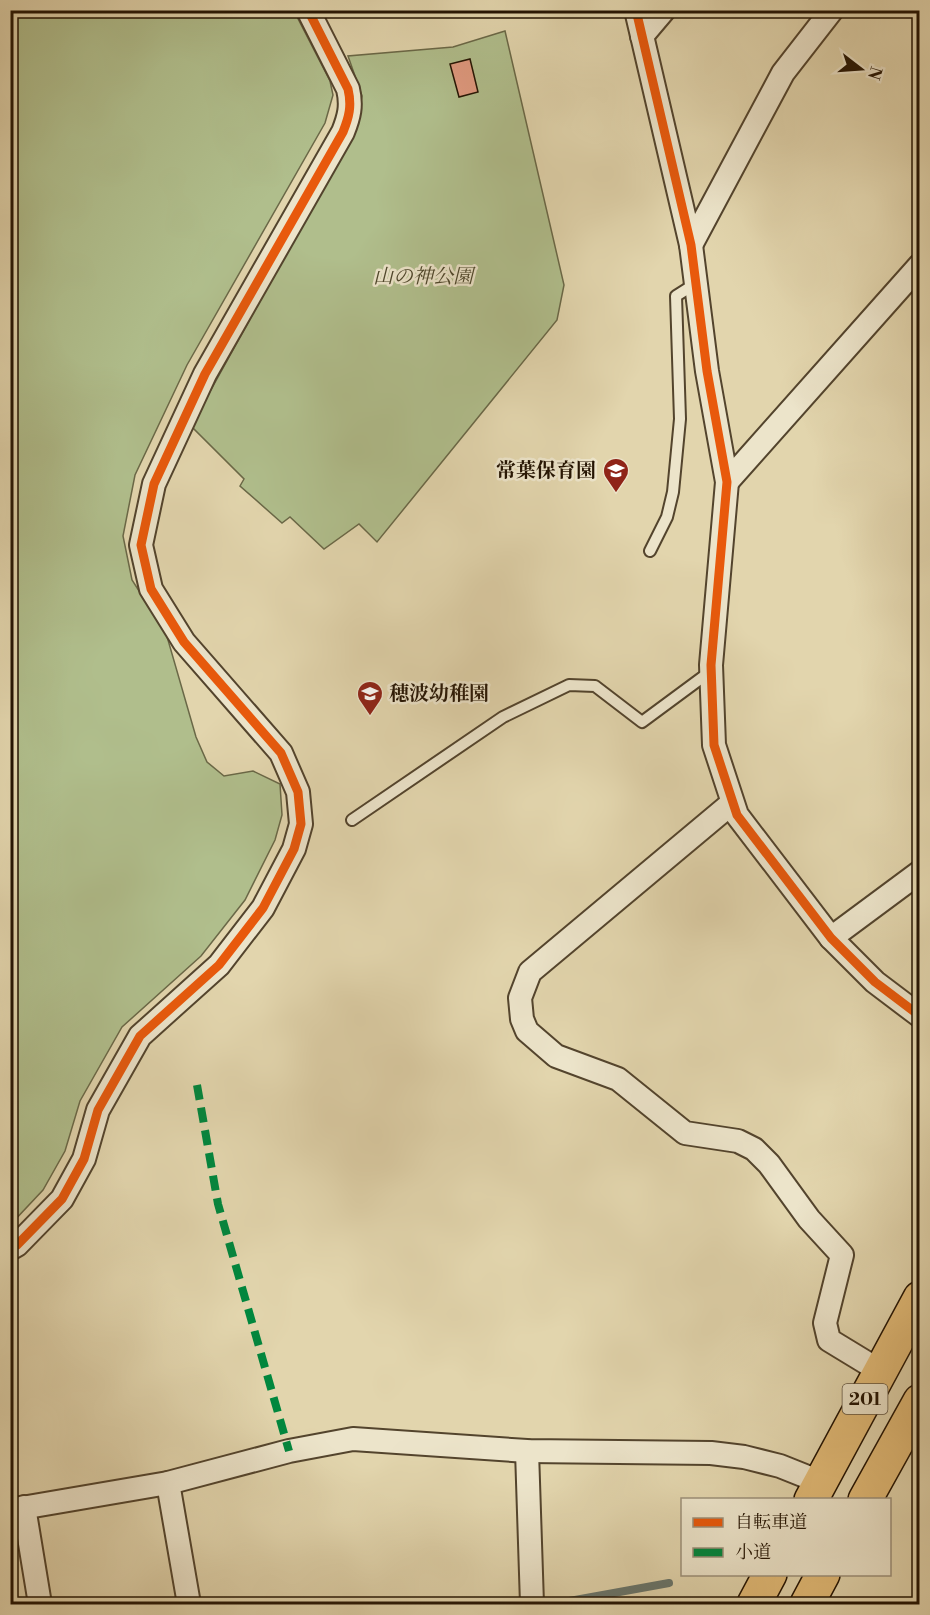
<svg xmlns="http://www.w3.org/2000/svg" width="930" height="1615" viewBox="0 0 930 1615" font-family="'Libre Bodoni','Noto Serif JP',serif">
  <style>
    .green { fill: #b0be8c; stroke: #6a6847; stroke-width: 1.5 }
    .lines { fill: none; stroke-linecap: round; stroke-linejoin: round }
    .stream { stroke: #68756c; stroke-width: 8 }
    .building { fill: #e19a80; stroke: #231302; stroke-width: 1.5 }
    .service-casing { stroke: #53442d; stroke-width: 14 }
    .minor-casing { stroke: #53442d; stroke-width: 26 }
    .trunk-casing { stroke: #231302; stroke-width: 36 }
    .service { stroke: #ece4ca; stroke-width: 10 }
    .minor { stroke: #ece4ca; stroke-width: 22 }
    .trunk { stroke: #e1ba76; stroke-width: 33 }
    .quiet { stroke: #00873e; stroke-width: 8; stroke-dasharray: 15 8; stroke-linecap: butt }
    .cycleway-casing { stroke: #ece4ca; stroke-width: 13 }
    .cycleway { stroke: #e8590c; stroke-width: 9 }
    .labels { text-anchor: middle; dominant-baseline: central; stroke-width: 5; stroke-linejoin: round; paint-order: stroke }
    .shield { fill: #ece4ca; stroke: #5f523e; stroke-width: 1.5 }
    .shield-label { font-size: 18px; font-weight: bold; fill: #231302 }
    .park-label { font-size: 20px; font-style: italic; fill: #4d462b; stroke: #ece4ca }
    .poi-label { font-size: 20px; font-weight: bold; fill: #231302; stroke: #ece4ca; text-anchor: end }
  </style>
  <rect width="100%" height="100%" fill="#e2d5ad"/>
  <filter id="stains"><feTurbulence type="fractalNoise" baseFrequency=".00333" numOctaves="4"/><feColorMatrix values="0 0 0 0 .2 0 0 0 0 .09 0 0 0 0 .02 0 0 0 .5 -.17"/></filter>
  <radialGradient id="worn" r=".72"><stop offset=".6" stop-color="#630" stop-opacity="0"/><stop offset="1" stop-color="#630" stop-opacity=".3"/></radialGradient>
  <g class="green">
    <path d="M11,11H294L330,81L333,95L325,123L187,365L135,475L123,536L132,580L166,633L196,737L207,762L224,776L253,771L280,784L282,815L275,840L245,900L201,956L122,1027L80,1101L65,1151L43,1190L11,1224Z"/>
    <path d="M505,31L564,285L557,320L377,542L359,524L324,549L290,517L282,523L240,486L244,479L191,426L356,127L362,96L348,56L453,47Z"/>
  </g>
  <g class="lines">
    <path class="stream" d="M553,1604L669,1583"/>
  </g>
  <path class="building" d="M470,59L478,92L459,97L450,64Z"/>
  <g class="lines">
    <defs>
      <g id="service">
        <path d="M650,551L667,517L673,492L680,419L676,296L695,284"/>
        <path d="M352,820L503,717L569,685L595,686L642,722L711,671"/>
      </g>
      <g id="minor">
        <path d="M636,10L691,245L707,371L727,482L711,665L714,745L737,815L831,938L875,982L920,1016"/>
        <path d="M642,36L664,10"/>
        <path d="M691,245L783,73L832,10"/>
        <path d="M727,482L920,265"/>
        <path d="M732,803L530,972L520,998L522,1019L527,1031L556,1056L618,1079L685,1133L738,1141L754,1149L769,1164L809,1219L842,1255L825,1323L829,1340L880,1371"/>
        <path d="M831,938L920,872"/>
        <path d="M10,1249L17,1245L62,1199L84,1159L98,1110L140,1036L219,965L263,908L294,849L301,824L298,792L281,753L184,642L151,589L141,545L154,484L205,374L343,132C349,117 352,106 348,89L308,10"/>
        <path d="M527,1451L532,1604"/>
        <path d="M168,1483L189,1604"/>
        <path d="M24,1507L40,1604"/>
        <path d="M10,1510L168,1483L289,1451L353,1439L527,1451L711,1453L744,1457L780,1466L820,1482"/>
      </g>
      <g id="trunk">
        <path d="M811,1500L920,1298"/>
        <path d="M865,1500L920,1401"/>
        <path d="M754,1604L770,1574"/>
        <path d="M807,1604L823,1574"/>
      </g>
    </defs>
    <use href="#service" class="service-casing"/>
    <use href="#minor" class="minor-casing"/>
    <use href="#trunk" class="trunk-casing"/>
    <use href="#service" class="service"/>
    <use href="#minor" class="minor"/>
    <use href="#trunk" class="trunk"/>
    <g class="quiet">
      <path d="M915,269L920,273"/>
      <path d="M197,1085L218,1204L289,1451"/>
    </g>
    <defs>
      <g id="cycleway">
        <path d="M636,10L691,245L707,371L727,482L711,665L714,745L737,815L831,938L875,982L920,1016"/>
        <path d="M10,1249L17,1245L62,1199L84,1159L98,1110L140,1036L219,965L263,908L294,849L301,824L298,792L281,753L184,642L151,589L141,545L154,484L205,374L343,132C349,117 352,106 348,89L308,10"/>
      </g>
    </defs>
    <use href="#cycleway" class="cycleway-casing"/>
    <use href="#cycleway" class="cycleway"/>
  </g>
  <defs>
    <symbol id="school-pin" viewBox="-11 -11 22 30"><path d="M0 17L-7.5 6A9.5 9.5 0 1 1 7.5 6Z" fill="#8f2418" stroke="#ece4ca"/><path d="M0-5L7-2L0 1L-7-2ZM-4 1L0 2.5L4 1V4Q0 6-4 4Z" fill="#fff"/></symbol>
  </defs>
  <g fill-rule="evenodd">
    <use href="#school-pin" x="601" y="456" width="30" height="40"/>
    <use href="#school-pin" x="355" y="679" width="30" height="40"/>
  </g>
  <g class="labels">
    <rect class="shield" x="842.5" y="1384" width="45" height="30" rx="4.5"/>
    <g class="shield-label">
      <text x="865" y="1399">201</text>
    </g>
    <g class="park-label">
      <text x="423" y="277">山の神公園</text>
    </g>
    <g class="poi-label">
      <text x="596" y="471">常葉保育園</text>
      <text x="389" y="694" text-anchor="start">穂波幼稚園</text>
    </g>
  </g>
  <rect width="930" height="1615" fill="none" stroke="#e2d5ad" stroke-width="36"/>
  <rect x="12" y="12" width="906" height="1591" fill="none" stroke="#231302" stroke-width="3"/>
  <rect x="18" y="18" width="894" height="1579" fill="none" stroke="#231302" stroke-width="1.5"/>
  <rect x="681" y="1498" width="210" height="78" fill="#ece4ca" stroke="#9c907a" stroke-width="1.5"/>
  <rect x="693" y="1518" width="30" height="9" fill="#e8590c" stroke="#9c907a" stroke-width="1.5"/>
  <text x="735" y="1528" font-size="18" fill="#231302">自転車道</text>
  <rect x="693" y="1548" width="30" height="9" fill="#00873e" stroke="#9c907a" stroke-width="1.5"/>
  <text x="735" y="1558" font-size="18" fill="#231302">小道</text>
  <g transform="translate(861 69) rotate(107)" stroke="#ece4ca" stroke-width="4.5" paint-order="stroke">
  <path d="M0-4.5L10 22L0 15L-10 22Z" fill="#231302"/>
  <text y="-9" font-size="16" font-weight="bold" text-anchor="middle" fill="#231302">N</text>
  </g>
  <rect width="100%" height="100%" filter="url(#stains)"/>
  <rect width="100%" height="100%" fill="url(#worn)"/>
</svg>
